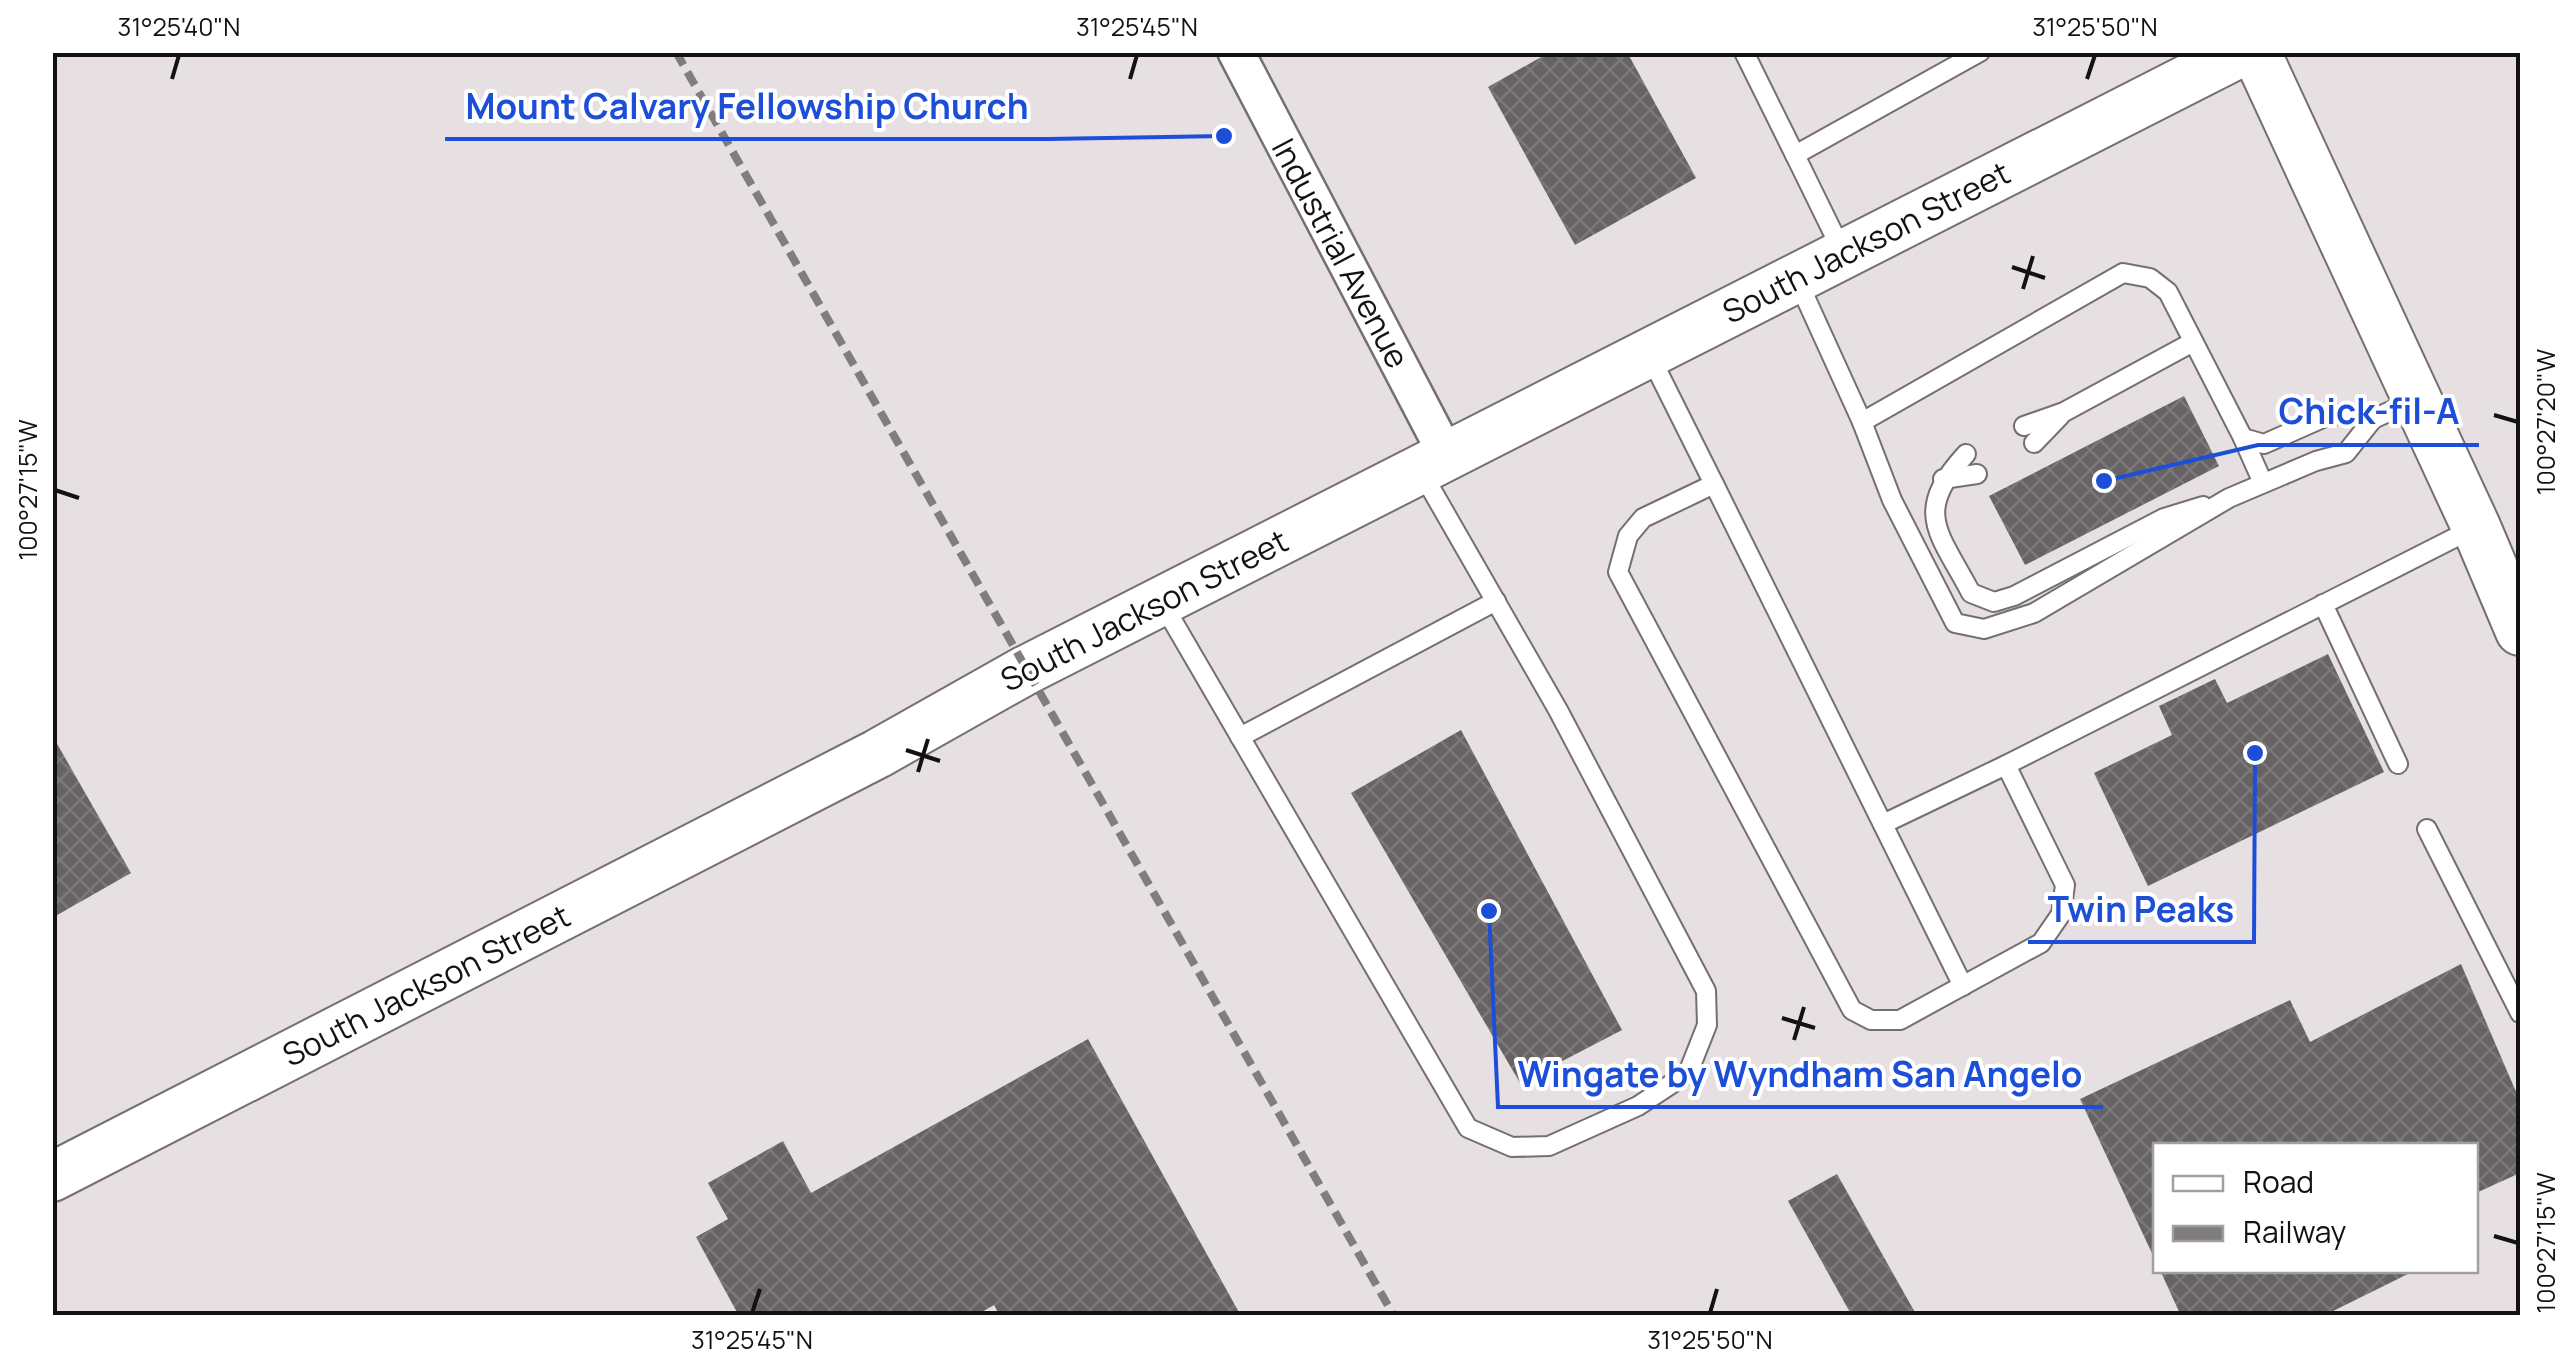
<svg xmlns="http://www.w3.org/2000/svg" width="2573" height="1368" viewBox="0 0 2573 1368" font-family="Manrope,sans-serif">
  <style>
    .building { fill: url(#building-cross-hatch) }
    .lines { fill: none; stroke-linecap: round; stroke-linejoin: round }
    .lane-casing { stroke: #756f71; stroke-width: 22 }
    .street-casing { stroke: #756f71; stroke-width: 40 }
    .secondary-casing { stroke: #756f71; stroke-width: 52 }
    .lane { stroke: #fff; stroke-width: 18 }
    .street { stroke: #fff; stroke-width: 35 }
    .secondary { stroke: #fff; stroke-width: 48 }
    .rail { stroke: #817c7d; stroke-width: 8; stroke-dasharray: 15 8; stroke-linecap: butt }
    .ticks { fill: none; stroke: #131111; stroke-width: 4 }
    .labels { text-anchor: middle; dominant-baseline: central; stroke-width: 8; stroke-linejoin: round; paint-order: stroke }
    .street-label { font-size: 32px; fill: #131111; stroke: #fff }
    .leader { fill: none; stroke: #1d4ed8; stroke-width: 4 }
    .callout-dot { fill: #1d4ed8; stroke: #fff; stroke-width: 4 }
    .callout-label { font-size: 35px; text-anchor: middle; font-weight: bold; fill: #1d4ed8; stroke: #fff; stroke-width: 8; stroke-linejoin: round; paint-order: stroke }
    .neatline { fill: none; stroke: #131111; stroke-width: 4 }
    .ticks-label { font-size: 25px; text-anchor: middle; fill: #131111 }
  </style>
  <defs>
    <pattern id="building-cross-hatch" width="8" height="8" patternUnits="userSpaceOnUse" patternTransform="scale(2.5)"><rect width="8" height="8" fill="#676264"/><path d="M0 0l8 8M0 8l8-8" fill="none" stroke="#7b7879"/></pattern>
  </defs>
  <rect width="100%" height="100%" fill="#e6e0e2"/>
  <g class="building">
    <path d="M1550,52H1627L1696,178L1575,245L1488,87Z"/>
    <path d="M2184,396L2219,466L2025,565L1989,496Z"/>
    <path d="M2328,654L2384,772L2148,886L2094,773L2172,735L2159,706L2215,679L2227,703Z"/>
    <path d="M1461,730L1622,1030L1520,1083L1351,793Z"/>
    <path d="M52,735L131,873L52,918Z"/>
    <path d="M2461,964L2520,1101V1173L2476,1193V1146H2156V1262L2080,1099L2290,1000L2310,1042Z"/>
    <path d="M1088,1039L1241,1316H1000L994,1305L975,1316H739L696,1237L728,1219L708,1183L783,1141L811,1193Z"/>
    <path d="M1837,1174L1917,1316H1852L1788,1201Z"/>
    <path d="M2160,1270H2416L2323,1316H2181Z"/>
  </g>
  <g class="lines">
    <defs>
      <g id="lane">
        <path d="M1744,52L1795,155L1980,52"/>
        <path d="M1795,155L1843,253"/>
        <path d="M1796,277L1862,422L1892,500L1955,623L1984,629L2034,613L2229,498L2316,461L2346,453L2373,419L2415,400"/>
        <path d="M1649,354L1714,484L1643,518L1628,536L1618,572L1852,1010L1871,1020H1900L2041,943L2061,914L2065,885L2006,765L2476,527"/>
        <path d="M1862,422L2123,273L2150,278L2168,292L2243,438L2264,444L2332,414L2373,419"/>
        <path d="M2024,426L2064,412L2193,342"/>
        <path d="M2243,438L2263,483"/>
        <path d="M2034,443L2060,416"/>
        <path d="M1966,454C1912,513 1939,532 1971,593L1994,602L2014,596L2164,518L2203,506"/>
        <path d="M1943,479L1977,474"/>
        <path d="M1714,484L1963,986"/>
        <path d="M1161,601L1468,1128L1512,1147L1549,1146L1638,1106L1688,1073L1707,1025L1706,991L1558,710L1422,473"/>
        <path d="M2323,604L2398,764"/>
        <path d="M1240,737L1496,601"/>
        <path d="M1883,824L2006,765"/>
        <path d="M2427,829L2520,1013"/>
      </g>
      <path id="street" d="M1236,52L1446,454"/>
      <g id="secondary">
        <path d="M2256,52L2476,527L2520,631"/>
        <path d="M52,1177L877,754L1026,670L2241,52"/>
      </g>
    </defs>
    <use href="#lane" class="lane-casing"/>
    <use href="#street" class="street-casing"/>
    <use href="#secondary" class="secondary-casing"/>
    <use href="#lane" class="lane"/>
    <use href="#street" class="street"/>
    <use href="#secondary" class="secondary"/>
    <path class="rail" d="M676,52L1394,1316"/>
  </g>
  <path class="ticks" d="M172,79L179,55M1130,79L1137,55M2087,79L2095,55M2012,267L2045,278M2023,289L2033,256M2494,415L2518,422M55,490L79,498M906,750L940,761M918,772L928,739M1782,1018L1815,1028M1794,1040L1804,1007M2494,1236L2518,1243M752,1313L760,1289M1710,1313L1717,1289"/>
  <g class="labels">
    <g class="street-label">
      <text transform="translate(1866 242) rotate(-27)">South Jackson Street</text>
      <text transform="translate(1341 253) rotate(62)">Industrial Avenue</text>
      <text transform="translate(1144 610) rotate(-27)">South Jackson Street</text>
      <text transform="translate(426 985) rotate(-27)">South Jackson Street</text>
    </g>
  </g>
  <path class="leader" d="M1224 136L1048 139H445M2104 481L2258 445H2479M2255 753L2254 942H2028M1489 911L1498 1107H2103"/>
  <g class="callout-dot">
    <circle cx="1224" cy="136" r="10"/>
    <circle cx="2104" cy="481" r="10"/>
    <circle cx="2255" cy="753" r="10"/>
    <circle cx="1489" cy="911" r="10"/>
  </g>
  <g class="callout-label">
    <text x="747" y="119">Mount Calvary Fellowship Church</text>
    <text x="2369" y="424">Chick-fil-A</text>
    <text x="2141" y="922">Twin Peaks</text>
    <text x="1800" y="1087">Wingate by Wyndham San Angelo</text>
  </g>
  <rect width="2573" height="1368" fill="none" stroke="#ffffff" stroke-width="110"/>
  <rect x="2153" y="1143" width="325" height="130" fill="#ffffff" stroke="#a1a0a0" stroke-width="2.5"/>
  <rect x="2173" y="1176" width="50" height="15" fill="#ffffff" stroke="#a1a0a0" stroke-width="2.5"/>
  <text x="2243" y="1193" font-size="30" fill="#131111">Road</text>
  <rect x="2173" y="1226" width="50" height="15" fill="#817c7d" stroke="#a1a0a0" stroke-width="2.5"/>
  <text x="2243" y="1243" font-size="30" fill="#131111">Railway</text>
  <rect x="55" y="55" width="2463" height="1258" class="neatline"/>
  <g class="ticks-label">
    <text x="179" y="36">31°25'40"N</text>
    <text x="1137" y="36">31°25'45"N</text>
    <text x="2095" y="36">31°25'50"N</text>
    <text transform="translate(2546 422) rotate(-90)" y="9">100°27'20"W</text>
    <text transform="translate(28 490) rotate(-90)" y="9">100°27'15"W</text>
    <text transform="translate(2546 1243) rotate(-90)" y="9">100°27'15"W</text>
    <text x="752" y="1349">31°25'45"N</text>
    <text x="1710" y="1349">31°25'50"N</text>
  </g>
</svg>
